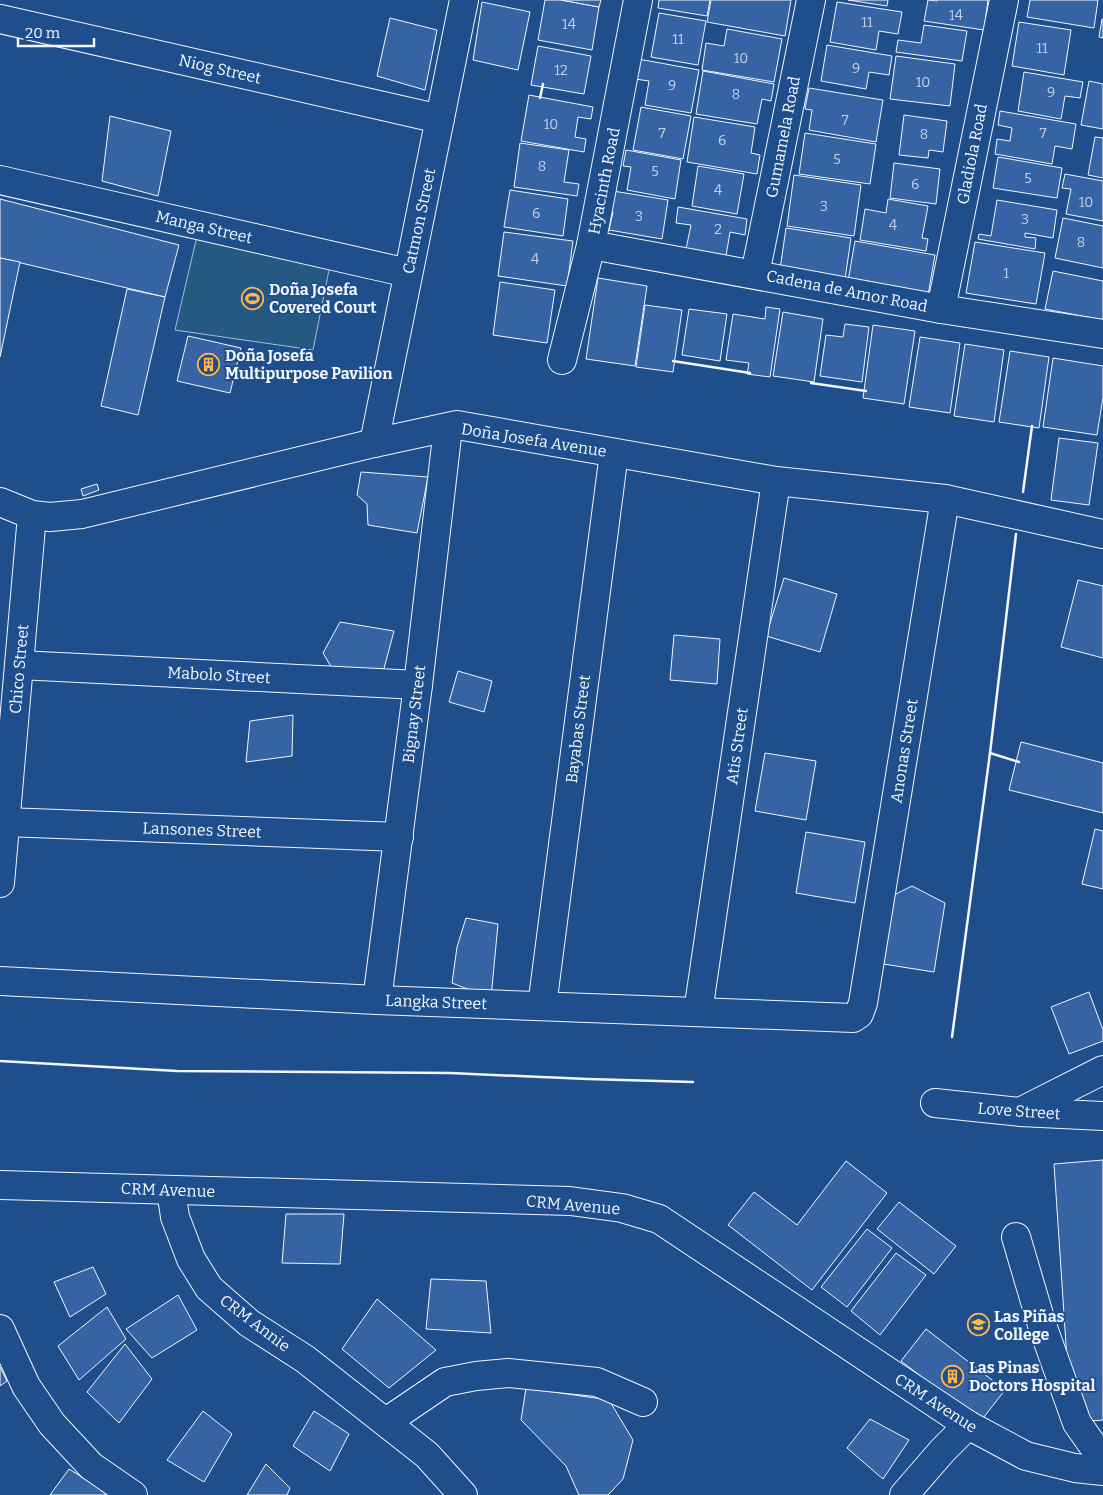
<svg xmlns="http://www.w3.org/2000/svg" width="1103" height="1495" viewBox="0 0 1103 1495" font-family="Bitter,serif">
  <style>
    .green { fill: #245a82; stroke: #a8bbd7 }
    .building { fill: #3563a3; stroke: #f2f6ff }
    .lines { fill: none; stroke-linecap: round; stroke-linejoin: round }
    .minor-casing { stroke: #f2f6ff; stroke-width: 30 }
    .minor { stroke: #1f4e8c; stroke-width: 28 }
    .wall { stroke: #f2f6ff; stroke-width: 2.5 }
    .labels { text-anchor: middle; dominant-baseline: central; stroke-width: 4; stroke-linejoin: round; paint-order: stroke }
    .number-label { font-size: 14px; fill: #c3d1e8 }
    .street-label { font-size: 16px; fill: #f2f6ff; stroke: #1f4e8c }
    .poi-label { font-size: 16px; font-weight: bold; fill: #f2f6ff; stroke: #1f4e8c; text-anchor: start }
  </style>
  <rect width="100%" height="100%" fill="#1f4e8c"/>
  <path class="green" d="M197,236L330,265L313,350L175,330Z"/>
  <g class="building">
    <path d="M545,0H561L599,7L592,50L538,40Z"/>
    <path d="M561,0H601L599,7Z"/>
    <path d="M659,0H710L707,16L658,8Z"/>
    <path d="M711,0H791L785,36L707,22Z"/>
    <path d="M848,0H888L887,6Z"/>
    <path d="M928,0L937,1V0H988L984,30L924,21Z"/>
    <path d="M1030,0H1098L1094,28L1027,17Z"/>
    <path d="M482,2L530,12L518,70L473,60Z"/>
    <path d="M837,2L902,12L898,34L879,31L876,50L830,42Z"/>
    <path d="M659,13L706,21L698,65L651,57Z"/>
    <path d="M390,18L437,30L425,90L377,76Z"/>
    <path d="M1102,19H1103V38L1099,37Z"/>
    <path d="M1019,22L1071,30L1064,75L1012,66Z"/>
    <path d="M924,25L967,31L962,61L896,52L898,40L921,43Z"/>
    <path d="M727,29L782,39L774,82L702,70L706,43L724,46Z"/>
    <path d="M827,45L892,56L889,75L869,72L866,89L821,81Z"/>
    <path d="M538,46L591,56L584,94L531,85Z"/>
    <path d="M896,56L955,64L950,106L890,99Z"/>
    <path d="M638,59L699,70L691,113L645,105L649,81L635,79Z"/>
    <path d="M703,71L774,84L771,101L762,99L757,124L696,114Z"/>
    <path d="M1024,72L1083,82L1080,98L1065,96L1061,119L1018,111Z"/>
    <path d="M1089,81L1103,84V129L1081,125Z"/>
    <path d="M809,88L883,100L876,142L809,130L812,110L805,109Z"/>
    <path d="M529,95L593,107L591,119L578,117L575,137L586,139L584,152L521,141Z"/>
    <path d="M641,107L691,116L683,159L633,150Z"/>
    <path d="M1000,111L1076,124L1072,149L1055,146L1052,164L995,154L997,139L1010,141L1012,128L998,125Z"/>
    <path d="M904,115L947,121L943,152L929,150L928,158L899,155Z"/>
    <path d="M110,116L171,131L158,196L102,181Z"/>
    <path d="M694,117L755,127L751,153L760,155L757,174L687,162Z"/>
    <path d="M805,133L876,144L870,184L799,174Z"/>
    <path d="M1095,137L1103,138V178L1088,175Z"/>
    <path d="M520,143L569,150L564,182L579,184L577,196L514,187Z"/>
    <path d="M626,150L681,160L675,199L627,190L631,167L623,166Z"/>
    <path d="M998,157L1062,168L1057,198L993,188Z"/>
    <path d="M894,163L940,169L936,204L890,198Z"/>
    <path d="M698,166L744,174L737,214L692,206Z"/>
    <path d="M1065,174L1103,181V221L1066,214L1071,189L1062,188Z"/>
    <path d="M794,175L861,185L854,236L787,226Z"/>
    <path d="M510,190L568,199L563,236L504,227Z"/>
    <path d="M613,191L668,200L662,239L609,230L613,212L609,211Z"/>
    <path d="M0,199L179,245L165,297L0,258Z"/>
    <path d="M888,199L928,206L922,238L928,239L926,251L860,240L865,209L886,213Z"/>
    <path d="M997,200L1057,210L1053,238L1025,233V237L1036,238L1035,249L978,239L979,234L991,236Z"/>
    <path d="M678,207L747,219L745,235L730,232L726,256L686,249L691,225L676,223Z"/>
    <path d="M1063,218L1103,226V268L1055,258Z"/>
    <path d="M786,228L851,238L844,286L779,276Z"/>
    <path d="M504,232L573,241L567,286L498,276Z"/>
    <path d="M855,241L935,255L927,301L847,287Z"/>
    <path d="M975,242L1045,253L1036,304L966,293Z"/>
    <path d="M0,258L20,262L0,357Z"/>
    <path d="M1053,271L1103,281V320L1045,309Z"/>
    <path d="M598,278L647,286L635,366L586,359Z"/>
    <path d="M500,282L555,290L547,343L493,335Z"/>
    <path d="M127,289L165,297L138,415L101,406Z"/>
    <path d="M645,305L682,310L673,372L636,367Z"/>
    <path d="M766,307L780,309L770,377L747,374L749,363L726,360L733,314L765,319Z"/>
    <path d="M689,309L727,314L720,361L682,355Z"/>
    <path d="M783,312L823,319L814,382L773,376Z"/>
    <path d="M845,324L869,327L862,382L820,376L826,335L843,337Z"/>
    <path d="M873,325L915,331L904,404L863,398Z"/>
    <path d="M188,336L241,348L230,393L177,381Z"/>
    <path d="M920,337L960,343L950,413L909,407Z"/>
    <path d="M965,344L1004,350L994,422L954,416Z"/>
    <path d="M1010,351L1049,357L1039,428L999,422Z"/>
    <path d="M1053,358L1103,366V397L1097,435L1043,427Z"/>
    <path d="M1059,438L1098,443L1089,505L1051,500Z"/>
    <path d="M361,472L428,477L417,533L368,525L367,504L357,495Z"/>
    <path d="M97,484L99,490L83,496L81,489Z"/>
    <path d="M784,578L837,594L820,652L766,636Z"/>
    <path d="M1078,580L1103,586V658L1061,647Z"/>
    <path d="M340,622L394,631L382,676L333,670L323,653Z"/>
    <path d="M674,635L720,639L717,684L670,680Z"/>
    <path d="M458,671L492,681L484,712L449,702Z"/>
    <path d="M293,715L292,756L246,762L250,721Z"/>
    <path d="M1021,742L1103,763V813L1009,790Z"/>
    <path d="M765,753L816,761L806,820L755,811Z"/>
    <path d="M1095,829L1103,831V889L1082,884Z"/>
    <path d="M806,832L865,842L855,903L796,893Z"/>
    <path d="M912,886L945,903L934,972L877,963L888,898Z"/>
    <path d="M466,918L498,924L491,998L452,983L457,947Z"/>
    <path d="M1089,992L1103,1030V1041L1069,1054L1051,1007Z"/>
    <path d="M1103,1160V1420L1079,1422L1069,1390L1054,1164Z"/>
    <path d="M846,1161L887,1193L812,1290L728,1225L754,1192L797,1225Z"/>
    <path d="M899,1202L956,1246L934,1274L877,1229Z"/>
    <path d="M286,1214H344L340,1264L282,1263Z"/>
    <path d="M867,1229L892,1248L847,1307L821,1287Z"/>
    <path d="M896,1253L926,1275L880,1335L851,1311Z"/>
    <path d="M93,1267L106,1294L70,1317L54,1282Z"/>
    <path d="M431,1279L486,1281L491,1333L426,1329Z"/>
    <path d="M178,1295L197,1330L152,1358L126,1329Z"/>
    <path d="M377,1299L436,1350L389,1388L342,1349Z"/>
    <path d="M107,1307L126,1339L79,1380L58,1346Z"/>
    <path d="M926,1329L1005,1390L980,1422L901,1361Z"/>
    <path d="M125,1344L152,1379L119,1423L87,1392Z"/>
    <path d="M0,1367L7,1381L0,1386Z"/>
    <path d="M526,1388L609,1400L633,1440L623,1479L608,1495H579L566,1466L521,1420Z"/>
    <path d="M203,1411L232,1434L204,1482L167,1460Z"/>
    <path d="M314,1411L349,1434L330,1471L293,1446Z"/>
    <path d="M870,1419L909,1440L883,1479L847,1448Z"/>
    <path d="M266,1464L290,1488L287,1495H247Z"/>
    <path d="M69,1469L107,1493L105,1495H50Z"/>
  </g>
  <g class="lines">
    <defs>
      <g id="minor">
        <path d="M0,19L440,119"/>
        <path d="M0,180L408,273"/>
        <path d="M591,245L941,309L1103,334"/>
        <path d="M755,274L811,0"/>
        <path d="M941,309L1004,0"/>
        <path d="M562,360L591,245L638,0"/>
        <path d="M374,443L464,0"/>
        <path d="M0,502L32,515L50,517L82,514L374,443L457,425L776,481L945,499L1103,534"/>
        <path d="M19,665L418,685"/>
        <path d="M5,822L399,837"/>
        <path d="M0,883L32,515"/>
        <path d="M0,981L377,1000L853,1018L859,1014L863,1003L945,499"/>
        <path d="M377,1000L418,685L448,428"/>
        <path d="M542,1006L614,453"/>
        <path d="M698,1012L776,481"/>
        <path d="M935,1103L1020,1112L1103,1116"/>
        <path d="M1022,1111L1103,1070"/>
        <path d="M0,1185L570,1201L622,1208L659,1219L968,1425L1026,1456L1075,1468L1103,1471"/>
        <path d="M171,1190L175,1217L191,1259L209,1288L249,1323L305,1359L427,1455L463,1495"/>
        <path d="M1016,1237L1042,1325L1077,1423L1103,1460"/>
        <path d="M0,1329L26,1386L52,1424L91,1466L133,1495"/>
        <path d="M386,1422L445,1382L476,1376L508,1373L597,1382L643,1402"/>
        <path d="M904,1495L943,1450L968,1425"/>
      </g>
    </defs>
    <use href="#minor" class="minor-casing"/>
    <use href="#minor" class="minor"/>
    <g class="wall">
      <path d="M540,98L543,84"/>
      <path d="M673,361L750,373"/>
      <path d="M811,383L866,391"/>
      <path d="M1023,492L1032,426"/>
      <path d="M990,753L1019,762"/>
      <path d="M952,1037L990,753L1016,534"/>
      <path d="M0,1061L177,1071L450,1073L587,1079L693,1082"/>
    </g>
  </g>
  <defs>
    <symbol id="stadium-ring" viewBox="-11 -11 22 22"><circle r="9.5" fill="#1f4e8c" stroke="#ffb74d" stroke-width="1.5"/><path d="M0-5a6.5 5 0 1 0 0 10a6.5 5 0 1 0 0-10ZM-3.5-1.8h7v3.6h-7Z" fill="#ffb74d"/></symbol>
    <symbol id="building-ring" viewBox="-11 -11 22 22"><circle r="9.5" fill="#1f4e8c" stroke="#ffb74d" stroke-width="1.5"/><path d="M-4-6H4V6H1V3H-1V6H-4ZM-2.5-4.3h1.7v1.8h-1.7ZM.8-4.3h1.7v1.8H.8ZM-2.5-1h1.7V.8h-1.7ZM.8-1h1.7V.8H.8Z" fill="#ffb74d"/></symbol>
    <symbol id="university-ring" viewBox="-11 -11 22 22"><circle r="9.5" fill="#1f4e8c" stroke="#ffb74d" stroke-width="1.5"/><path d="M0-5L7-2L0 1L-7-2ZM-4 1L0 2.5L4 1V4Q0 6-4 4Z" fill="#ffb74d"/></symbol>
  </defs>
  <g fill-rule="evenodd">
    <use href="#stadium-ring" x="240" y="286" width="25" height="25"/>
    <use href="#building-ring" x="196" y="352" width="25" height="25"/>
    <use href="#university-ring" x="966" y="1312" width="25" height="25"/>
    <use href="#building-ring" x="940" y="1364" width="25" height="25"/>
  </g>
  <g class="labels">
    <g class="number-label">
      <text x="956" y="15">14</text>
      <text x="867" y="22">11</text>
      <text x="569" y="24">14</text>
      <text x="678" y="39">11</text>
      <text x="1042" y="48">11</text>
      <text x="741" y="58">10</text>
      <text x="856" y="68">9</text>
      <text x="561" y="70">12</text>
      <text x="923" y="82">10</text>
      <text x="672" y="85">9</text>
      <text x="1051" y="92">9</text>
      <text x="736" y="94">8</text>
      <text x="845" y="120">7</text>
      <text x="551" y="124">10</text>
      <text x="662" y="133">7</text>
      <text x="1043" y="133">7</text>
      <text x="924" y="134">8</text>
      <text x="722" y="140">6</text>
      <text x="837" y="159">5</text>
      <text x="542" y="166">8</text>
      <text x="655" y="171">5</text>
      <text x="1028" y="178">5</text>
      <text x="915" y="184">6</text>
      <text x="718" y="190">4</text>
      <text x="1086" y="202">10</text>
      <text x="824" y="206">3</text>
      <text x="536" y="213">6</text>
      <text x="639" y="216">3</text>
      <text x="1025" y="219">3</text>
      <text x="893" y="225">4</text>
      <text x="718" y="229">2</text>
      <text x="1081" y="242">8</text>
      <text x="535" y="259">4</text>
      <text x="1006" y="273">1</text>
    </g>
    <g class="street-label">
      <text transform="translate(220 69) rotate(13)">Niog Street</text>
      <text transform="translate(783 137) rotate(-79)">Gumamela Road</text>
      <text transform="translate(972 154) rotate(-79)">Gladiola Road</text>
      <text transform="translate(604 181) rotate(-79)">Hyacinth Road</text>
      <text transform="translate(419 221) rotate(-78)">Catmon Street</text>
      <text transform="translate(204 227) rotate(13)">Manga Street</text>
      <text transform="translate(847 291) rotate(11)">Cadena de Amor Road</text>
      <text transform="translate(534 440) rotate(9)">Doña Josefa Avenue</text>
      <text transform="translate(19 669) rotate(-85)">Chico Street</text>
      <text transform="translate(219 675) rotate(3)">Mabolo Street</text>
      <text transform="translate(414 714) rotate(-83)">Bignay Street</text>
      <text transform="translate(578 729) rotate(-83)">Bayabas Street</text>
      <text transform="translate(737 746) rotate(-82)">Atis Street</text>
      <text transform="translate(904 751) rotate(-81)">Anonas Street</text>
      <text transform="translate(202 830) rotate(2)">Lansones Street</text>
      <text transform="translate(436 1002) rotate(2)">Langka Street</text>
      <text transform="translate(1019 1111) rotate(4)">Love Street</text>
      <text transform="translate(168 1190) rotate(2)">CRM Avenue</text>
      <text transform="translate(573 1205) rotate(5)">CRM Avenue</text>
      <text transform="translate(255 1323) rotate(37)">CRM Annie</text>
      <text transform="translate(936 1403) rotate(33)">CRM Avenue</text>
    </g>
    <g class="poi-label">
      <text x="269" y="289">Doña Josefa<tspan x="269" dy="18">Covered Court</tspan></text>
      <text x="225" y="355">Doña Josefa<tspan x="225" dy="18">Multipurpose Pavilion</tspan></text>
      <text x="994" y="1316">Las Piñas<tspan x="994" dy="18">College</tspan></text>
      <text x="969" y="1367">Las Pinas<tspan x="969" dy="18">Doctors Hospital</tspan></text>
    </g>
  </g>
  <path d="M18 38v8h76v-8" fill="none" stroke="#f2f6ff" stroke-width="2.5"/>
  <text x="25" y="38" font-size="15" fill="#f2f6ff" stroke="#1f4e8c" stroke-width="4" paint-order="stroke">20 m</text>
</svg>
